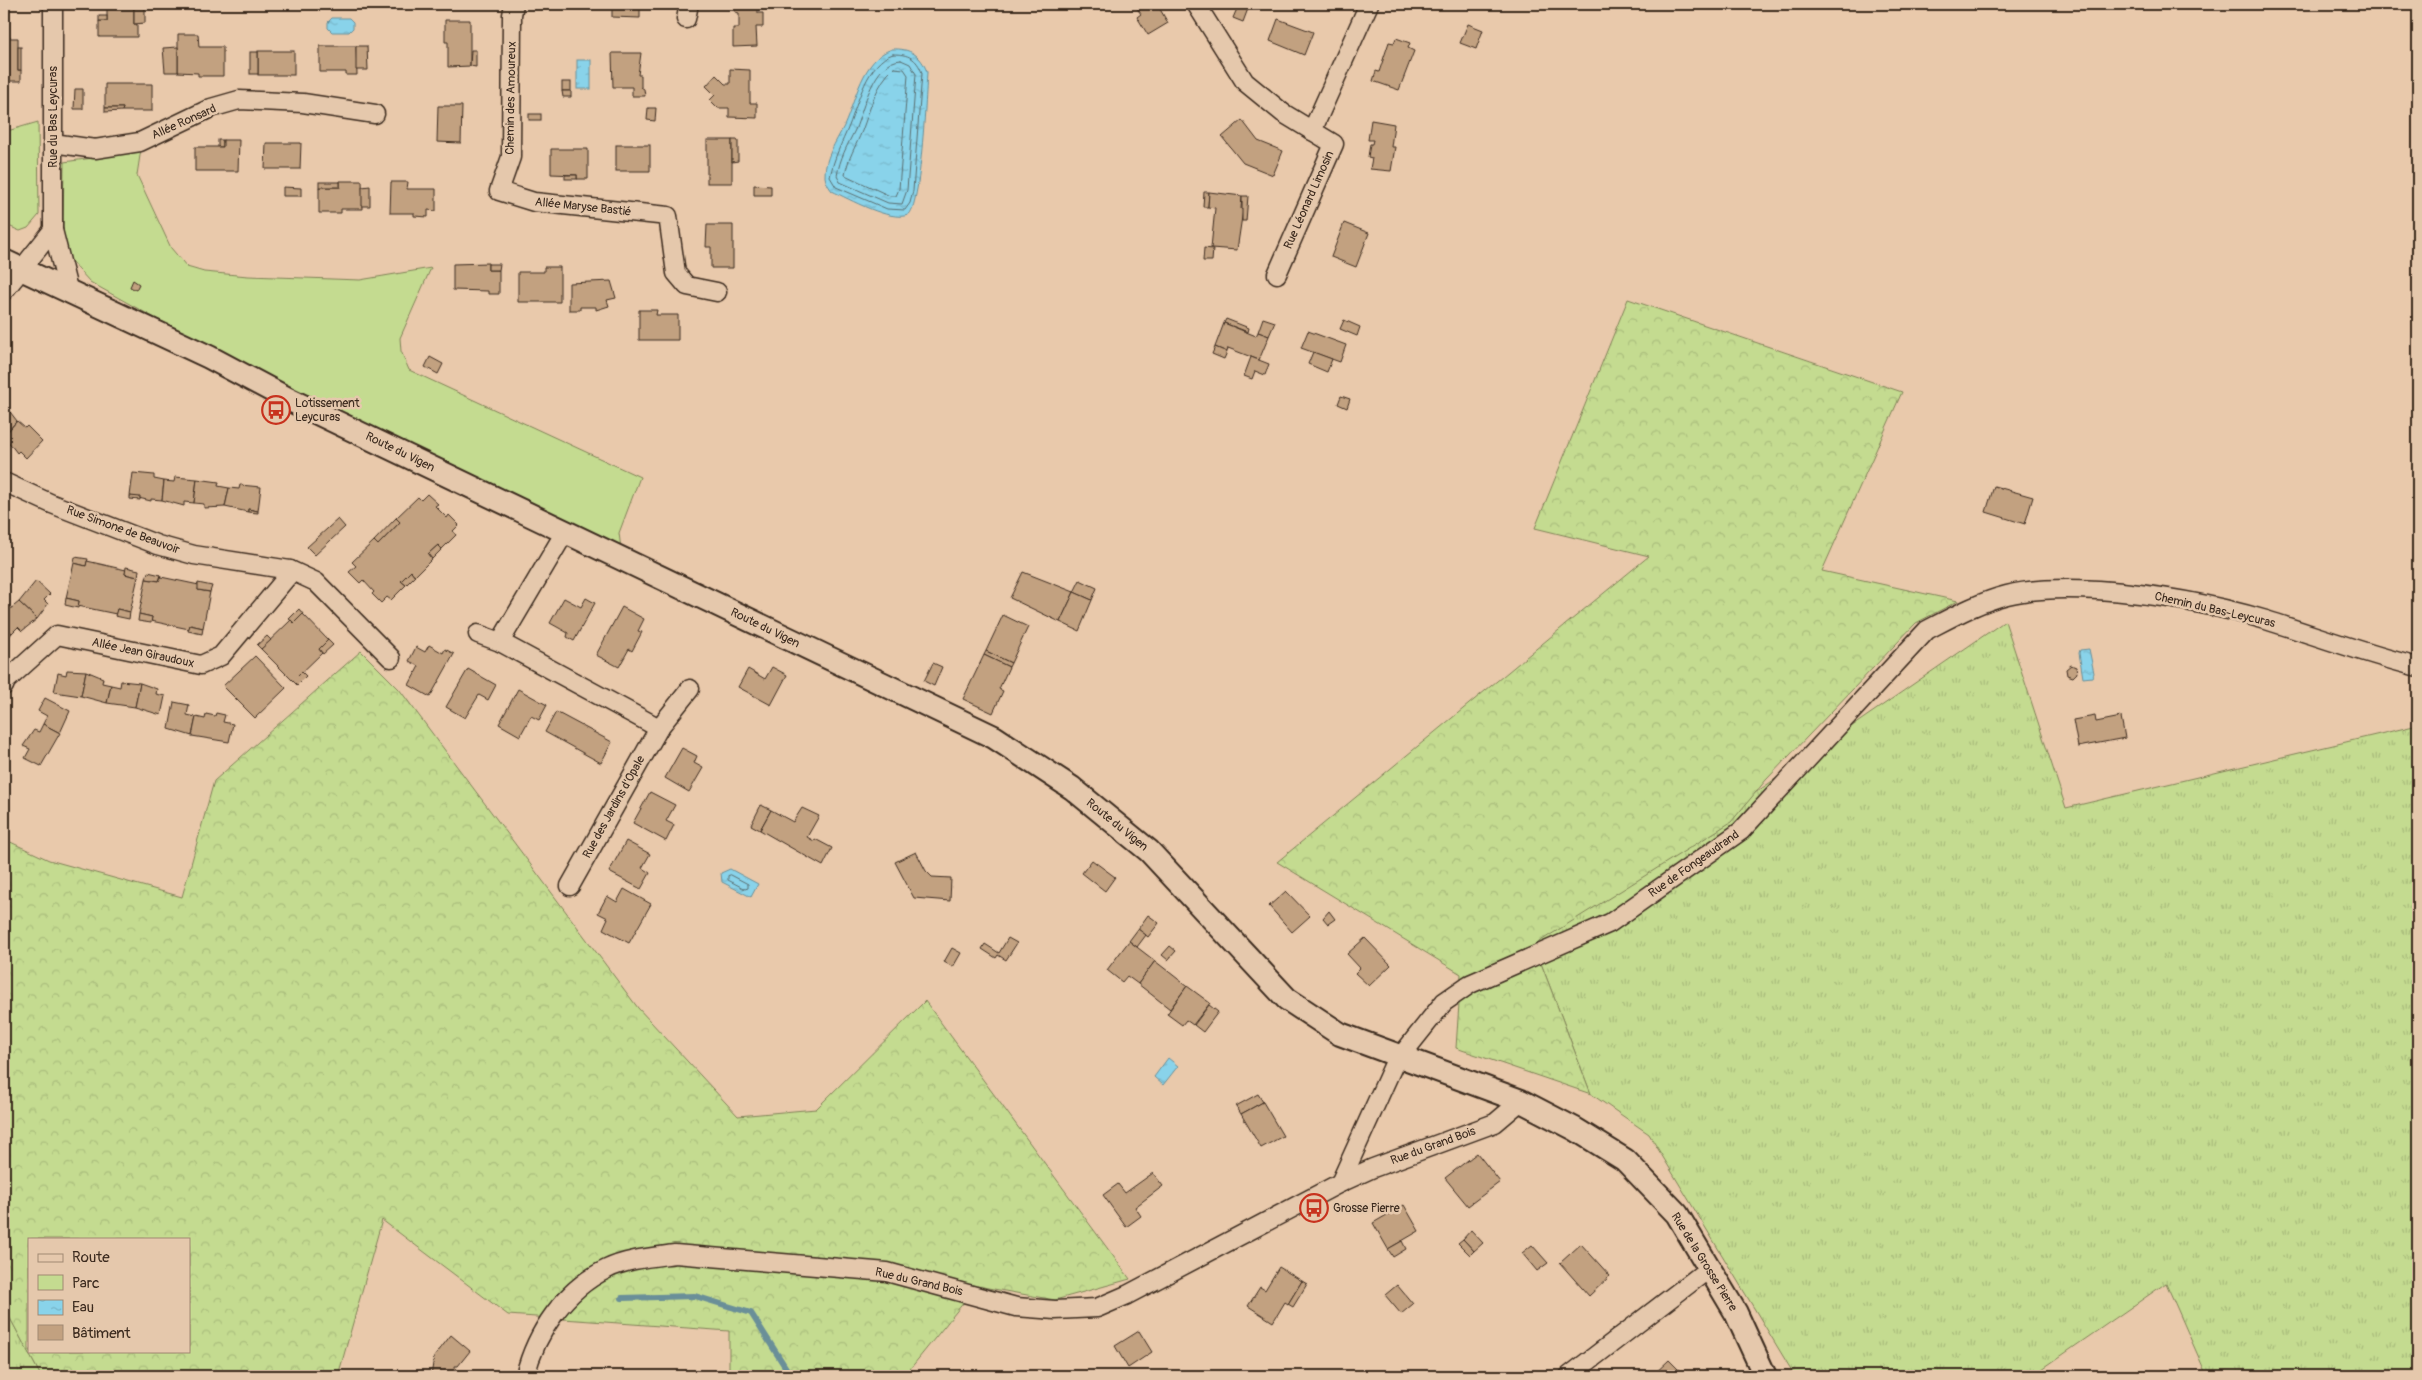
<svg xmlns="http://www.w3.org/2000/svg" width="2422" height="1380" viewBox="0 0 2422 1380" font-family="Pangolin,sans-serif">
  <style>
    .grass { fill: url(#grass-tufts); stroke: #808257 }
    .forest { fill: url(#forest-crowns); stroke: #808257; fill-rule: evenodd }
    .park { fill: #c4db90; stroke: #808257 }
    .water { fill: url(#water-ripples); stroke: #6a8f98 }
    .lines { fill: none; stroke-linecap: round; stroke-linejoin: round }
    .shore { stroke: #5a6e70; stroke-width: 1 }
    .stream { stroke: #6a8f98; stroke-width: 6 }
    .building { fill: #c2a180; stroke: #3b2a1e }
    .minor-casing { stroke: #3b2a1e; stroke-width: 21 }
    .tertiary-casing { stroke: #3b2a1e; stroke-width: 26 }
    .minor { stroke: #e5c8ac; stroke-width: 18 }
    .tertiary { stroke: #e5c8ac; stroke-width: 22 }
    .labels { text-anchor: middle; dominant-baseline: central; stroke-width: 5; stroke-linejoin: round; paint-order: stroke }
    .street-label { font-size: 12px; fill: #3b2a1e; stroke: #e5c8ac }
    .poi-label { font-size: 12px; fill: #3b2a1e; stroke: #e5c8ac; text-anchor: start }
  </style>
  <defs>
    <pattern id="grass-tufts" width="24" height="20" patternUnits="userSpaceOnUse" patternTransform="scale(1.25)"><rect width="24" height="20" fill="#c4db90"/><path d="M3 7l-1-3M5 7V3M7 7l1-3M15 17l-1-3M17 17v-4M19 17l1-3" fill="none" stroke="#a9bc7c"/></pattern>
    <pattern id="forest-crowns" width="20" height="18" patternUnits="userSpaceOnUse" patternTransform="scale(1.25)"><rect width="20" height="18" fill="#c4db90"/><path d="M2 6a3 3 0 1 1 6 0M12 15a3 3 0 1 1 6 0" fill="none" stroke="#a9bc7c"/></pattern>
    <pattern id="water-ripples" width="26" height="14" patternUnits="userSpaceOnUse" patternTransform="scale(1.25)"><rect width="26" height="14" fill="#89d3ea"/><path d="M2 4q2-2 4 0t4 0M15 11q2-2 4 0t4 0" fill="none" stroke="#77b5c8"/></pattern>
  </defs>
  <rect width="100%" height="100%" fill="#e9c9ab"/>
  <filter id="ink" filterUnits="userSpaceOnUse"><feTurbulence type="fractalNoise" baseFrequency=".02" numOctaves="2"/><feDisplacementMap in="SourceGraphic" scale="10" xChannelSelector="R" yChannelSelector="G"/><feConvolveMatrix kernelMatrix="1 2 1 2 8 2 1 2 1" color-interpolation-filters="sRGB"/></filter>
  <g filter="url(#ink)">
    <g class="grass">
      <path d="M2005,621L2066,808L2418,725V1376H2207L2166,1283L2032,1376H1795L1649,1134L1591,1094L1534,945Z"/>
      <path d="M4,1307L41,1376H4Z"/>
    </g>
    <g class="forest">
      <path d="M1628,299L1902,392L1822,571L1958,601L1916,623L1766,780L1731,822L1534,945L1591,1094L1456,1048L1461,974L1277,862L1649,556L1535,528Z"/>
      <path d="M361,651L399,689L638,1008L738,1116L816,1109L925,1001L1130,1279L1055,1300L977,1286L910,1369L914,1376H729V1331L508,1315L382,1220L338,1376H41L4,1307V839L49,860L182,897L214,781ZM29,1239H189V1351H29Z"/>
    </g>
    <g class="park">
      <path d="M38,122L39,215L28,228L20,231L4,224V132Z"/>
      <path d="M141,149L137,175L171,248L187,267L204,272L248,276L360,280L431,268L400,338L401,351L409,370L640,477L619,533L621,549L333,417L90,282L70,260L63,231L64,162L121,154Z"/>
    </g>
    <g class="water">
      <path d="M332,18H349L353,22V28L349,32H332L328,28V22Z"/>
      <path d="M892,49C910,48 921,55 927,72C926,91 921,209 908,215C890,222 849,199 832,191C829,187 826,183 825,177C824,159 836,142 844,126C856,100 862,59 892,49Z"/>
      <rect x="577" y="60" width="14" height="29"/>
      <path d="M2089,649L2094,673L2092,677L2083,678L2079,653L2080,650Z"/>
      <path d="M730,869L758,884L751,897L722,882L721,873Z"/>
      <path d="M1168,1058L1178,1066L1163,1085L1154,1077Z"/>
    </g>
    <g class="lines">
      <g class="shore">
        <path d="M893,54C908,54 917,58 922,73L913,191L910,203L905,210L887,209L836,187L830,177C834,157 842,143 849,126C858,103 867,62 893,54Z"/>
        <path d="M901,60L910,64L916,74L907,190L902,204L888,203L840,182L837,176C840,158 847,146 855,130C864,109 873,61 901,60Z"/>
        <path d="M894,68L904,69L908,75L899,189L896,196H890L845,175C848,158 856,146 862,131C870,110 876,83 894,68Z"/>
        <path d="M731,875L748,884V888L745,889L728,880V876Z"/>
      </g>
      <path class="stream" d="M622,1298L695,1296L751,1313L791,1376"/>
    </g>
    <g class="building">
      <path d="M107,4H134V24H137V37H99V21H107Z"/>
      <path d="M612,4H640V18L612,17Z"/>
      <path d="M735,4H758V13H763V27H756L757,46L733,47V28H739V13L735,12Z"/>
      <path d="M1134,4H1157L1168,23L1148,35L1137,17L1141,14Z"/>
      <path d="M1239,4L1249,6L1243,22L1233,18Z"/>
      <path d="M134,7H145V23L134,24Z"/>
      <rect x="99" y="16" width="8" height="5"/>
      <path d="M1278,19L1313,32L1304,55L1270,41Z"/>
      <path d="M445,20H470V66L448,67V42H445Z"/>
      <path d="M1468,24L1483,30L1476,49L1460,43Z"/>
      <path d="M178,34H198L199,47H223V76H198V73L178,72Z"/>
      <path d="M4,38H18V70H21V81H8V71H4Z"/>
      <path d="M1396,38L1410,43L1408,48L1414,51L1399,90L1373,81L1376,71L1379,72L1389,42L1394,43Z"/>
      <path d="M320,46H356L357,75H346V72H320Z"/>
      <path d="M356,46H367L368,70H356Z"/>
      <rect x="18" y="47" width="3" height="23"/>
      <path d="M178,47V72H165L163,48Z"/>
      <path d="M471,50H476V67L470,66Z"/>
      <rect x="258" y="51" width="36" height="24"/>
      <rect x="250" y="52" width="8" height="22"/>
      <path d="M612,53H641L638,75H641V87L644,89L645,96H632V87H613Z"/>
      <path d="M730,69L750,70V103H757V118L729,117V108H718L710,100L715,95L706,86L716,75L725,84H730Z"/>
      <rect x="4" y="71" width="4" height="10"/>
      <rect x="562" y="82" width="9" height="9"/>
      <path d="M105,84H152V111H122L123,108H105Z"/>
      <path d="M75,89H83V109H74Z"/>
      <path d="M562,91H571V97H563Z"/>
      <path d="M438,106H462L461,143L437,142Z"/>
      <path d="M105,108H123L122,111L105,112Z"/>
      <path d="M648,108H656L655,121L647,120Z"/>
      <rect x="529" y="114" width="12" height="6"/>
      <path d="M1242,120L1258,141L1283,151L1273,175L1243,163L1222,137Z"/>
      <path d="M1371,120L1394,124L1391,147H1395L1391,171L1370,169L1372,158L1368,157L1370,144H1372L1373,140H1368Z"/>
      <rect x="218" y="140" width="5" height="7"/>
      <path d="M223,140H239L238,171H195V147H223Z"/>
      <rect x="707" y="140" width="25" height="43"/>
      <path d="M732,140H738V161L732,162Z"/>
      <path d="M266,143H301L300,169H265Z"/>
      <rect x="616" y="145" width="34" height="26"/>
      <path d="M551,149H588V179H577V175L551,174Z"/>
      <rect x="565" y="175" width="12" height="4"/>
      <path d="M340,181H362L363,209H341V213H319V187H340Z"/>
      <rect x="319" y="182" width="21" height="5"/>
      <path d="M391,182H408L407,189H436V211L428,210V217L414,216V213H390Z"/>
      <path d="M754,185L771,186V195H754Z"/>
      <path d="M370,186V206H362V187Z"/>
      <path d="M283,187L301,188V196H283Z"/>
      <path d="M1204,192H1209L1208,207H1203Z"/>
      <path d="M1209,192L1242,196L1241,209L1243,210L1237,250L1211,248L1215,208L1208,207Z"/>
      <path d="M1242,196H1248L1246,221H1242Z"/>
      <path d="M1344,223L1369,233L1356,267L1331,257Z"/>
      <path d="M707,225H733V268H711V247H706Z"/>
      <path d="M1204,248L1213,249L1212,261H1203Z"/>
      <path d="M488,263V270H499V294H488V291L453,290V264Z"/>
      <path d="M488,264H500L499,270H488Z"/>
      <path d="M544,267H560V302H518V272H544Z"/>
      <path d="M133,280L139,284L136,290L130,287Z"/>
      <path d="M611,281L616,298L607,300L609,306L596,310V307H580V310H569V283Z"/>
      <path d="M639,310H657L656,315H678V340H639Z"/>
      <path d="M1263,318L1275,322L1269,336L1258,332Z"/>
      <path d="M1226,319L1249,328L1248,332L1224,323Z"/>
      <path d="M1344,320L1360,327L1357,336L1340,329Z"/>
      <path d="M1224,323L1256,336L1258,332L1269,336L1259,360L1228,348L1227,352L1215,347Z"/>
      <path d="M1308,331L1346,345L1340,362L1301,348Z"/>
      <path d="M1215,347L1227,352L1224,359L1212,354Z"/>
      <path d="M1313,352L1332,359L1327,372L1308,364Z"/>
      <path d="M430,357L443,364L438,374L425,367Z"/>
      <path d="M1251,357L1269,364L1265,375L1255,371L1252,379L1244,376Z"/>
      <path d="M1341,396L1350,399L1347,408L1338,404Z"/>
      <path d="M4,404L17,421L4,435Z"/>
      <path d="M17,421L25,428L27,426L42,441L26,458L19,451L17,453L4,436Z"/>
      <path d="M133,473L154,475V479L164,481L162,500L151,499V501L130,496Z"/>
      <path d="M175,477L197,479L194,503L184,502V506L162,500L164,481L174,482Z"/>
      <path d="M197,479L219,482L218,486L229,488L225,507L204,508V504L194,503Z"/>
      <path d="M240,485L261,487L258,511L248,509V512L225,507L229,488L239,489Z"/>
      <path d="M1994,486L2033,497L2025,524L1986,512Z"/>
      <path d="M427,494L438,504L435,506L447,518L449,515L459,525L453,531L456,535L442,549L438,545L428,554L432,559L415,576L411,571L401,581L406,585L391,600L387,597L381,603L372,594L374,592L363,580L360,583L349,572L356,566L352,562L374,541L378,545L400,522L396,518L418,497L421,500Z"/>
      <path d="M130,496L140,497V500L130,499Z"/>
      <path d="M248,509L258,511V513L248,512Z"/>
      <path d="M396,518L400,522L378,545L374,541Z"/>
      <path d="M338,519L345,527L315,555L307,547Z"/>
      <path d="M438,545L442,549L432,559L428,554Z"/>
      <path d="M75,557L88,559L86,566L74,563Z"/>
      <path d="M87,561L126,570L125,574L138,577L130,612L117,609L116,614L78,606L79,601L66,598L74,563L86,566Z"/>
      <path d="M126,567L139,570L138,577L125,574Z"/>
      <path d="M411,571L415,576L406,585L401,581Z"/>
      <path d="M148,572L161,575L159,581L146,579Z"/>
      <path d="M1023,572L1074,592L1060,622L1010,598Z"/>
      <path d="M161,577L199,585L198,590L210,592L203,628L190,625L189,629L151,621L152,617L139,614L146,579L159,581Z"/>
      <path d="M1080,580L1097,588L1092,600L1074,592Z"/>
      <path d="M36,581L50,594L44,600L48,604L37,619L19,602Z"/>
      <path d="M198,583L212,586L210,592L198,590Z"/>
      <path d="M1074,592L1092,600L1079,631L1060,622Z"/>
      <path d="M66,598L79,601L78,608L65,605Z"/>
      <path d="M564,598L581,607L586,598L595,603L574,641L567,637L568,633L550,623Z"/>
      <path d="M19,602L37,619L22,631L18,627L12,633L4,625V614Z"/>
      <path d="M622,607L644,619L638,631L642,632L632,651L629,649L619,667L596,655Z"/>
      <path d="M117,609L130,612L129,619L115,616Z"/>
      <path d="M299,609L303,614L294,623L289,619Z"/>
      <path d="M139,614L152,617L151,623L138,621Z"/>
      <path d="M303,614L328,640L319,649L322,653L293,681L261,649L291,620L294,623Z"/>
      <path d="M1003,615L1028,627L1011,663L986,651Z"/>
      <path d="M4,625L12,633L6,640L10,644L4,650Z"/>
      <path d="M190,625L203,628L202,634L188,631Z"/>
      <path d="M267,636L271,640L261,649L257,645Z"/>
      <path d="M328,640L333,645L323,654L319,649Z"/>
      <path d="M429,645L443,653L445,649L454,654L430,697L409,685L419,666L409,661L416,647L425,652Z"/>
      <path d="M986,651L1011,663L1009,667L984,655Z"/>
      <path d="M984,655L1009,667L999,689L1003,691L993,713L963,699Z"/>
      <path d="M255,656L286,688L255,718L223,686Z"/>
      <path d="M933,663L942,667L934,686L924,681Z"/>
      <path d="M2071,665L2076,667L2077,673L2073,677L2067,675L2066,669Z"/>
      <path d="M772,667L787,675L771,705L738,687L748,669L765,679Z"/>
      <path d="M468,669L496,685L488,700L479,695L465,718L446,707Z"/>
      <path d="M67,670L86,671L81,696L54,692L58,673L66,675Z"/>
      <path d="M86,671L103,678L102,683L111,685L107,703L81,696Z"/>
      <path d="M302,672L306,676L297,685L293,681Z"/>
      <path d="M121,681L140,683L135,707L107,703L111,685L120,687Z"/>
      <path d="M140,683L157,689L156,694L165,696L161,715L135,707Z"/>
      <path d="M518,689L547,705L539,720L531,716L520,736L499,724Z"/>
      <path d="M45,698L70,711L60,733L43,724L47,716L38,711Z"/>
      <path d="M174,702L189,705L187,715L196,717L192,736L169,729Z"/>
      <path d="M556,712L612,742L601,763L545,732Z"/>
      <path d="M216,713L225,715L223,722L233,724L229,742L192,736L196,717L205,719L206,714L215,716Z"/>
      <path d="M2095,716L2096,722L2121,717L2125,738L2078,747L2073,720Z"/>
      <path d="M43,724L60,733L41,766L25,758L30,749L23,746L34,730L39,732Z"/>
      <path d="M682,748L697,756L694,763L703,768L689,792L665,778Z"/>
      <path d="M650,792L675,805L666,821L674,825L666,841L633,823Z"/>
      <path d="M761,805L771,810L760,830L751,825Z"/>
      <path d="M802,808L819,816L807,837L814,841L815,839L832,848L823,866L760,830L771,810L793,822Z"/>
      <path d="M626,841L650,854L642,868L650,873L641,889L609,872Z"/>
      <path d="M916,852L926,871L932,877L951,878L950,901L914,898L895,862Z"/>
      <path d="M1092,860L1115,877L1105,891L1082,873Z"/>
      <path d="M624,889L651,904L629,943L603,929L608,918L598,913L607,896L617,902Z"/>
      <path d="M1286,891L1310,916L1292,932L1269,906Z"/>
      <path d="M1329,911L1335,919L1328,924L1323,918Z"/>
      <path d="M1148,915L1159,923L1148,937L1138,929Z"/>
      <path d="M1138,929L1146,935L1137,947L1129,941Z"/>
      <path d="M1008,938L1017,943L1006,960L998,955L996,958L982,949L985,944L999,953Z"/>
      <path d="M1365,938L1391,965L1369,986L1355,973L1360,968L1347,954Z"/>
      <path d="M1129,941L1155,961L1138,984L1127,976L1122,982L1107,970Z"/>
      <path d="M1170,946L1176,951L1168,960L1162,955Z"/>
      <path d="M952,948L961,953L953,967L944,962Z"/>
      <path d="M1155,961L1187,986L1170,1009L1138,984Z"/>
      <path d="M1187,986L1210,1003L1193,1025L1186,1020L1182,1025L1167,1014Z"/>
      <path d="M1209,1005L1218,1012L1203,1032L1194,1025Z"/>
      <path d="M1258,1094L1263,1102L1241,1114L1236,1106Z"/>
      <path d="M1263,1102L1283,1136L1261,1148L1241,1114Z"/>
      <path d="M1477,1153L1500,1182L1468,1206L1445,1178Z"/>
      <path d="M1153,1173L1163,1186L1135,1207L1141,1216L1126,1227L1103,1195L1118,1184L1125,1193Z"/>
      <path d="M1404,1205L1419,1231L1388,1249L1373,1223Z"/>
      <path d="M1471,1230L1483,1243L1474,1251L1463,1239Z"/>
      <path d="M1463,1239L1474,1251L1470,1255L1458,1243Z"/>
      <path d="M1402,1241L1406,1249L1393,1257L1388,1249Z"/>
      <path d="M1581,1244L1610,1276L1589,1296L1560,1263Z"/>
      <path d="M1532,1245L1548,1263L1537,1271L1522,1253Z"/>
      <path d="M1279,1267L1302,1281L1288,1304L1285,1302L1273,1322L1248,1306L1260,1287L1265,1290Z"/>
      <path d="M1302,1281L1307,1284L1293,1307L1288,1304Z"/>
      <path d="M1397,1285L1413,1304L1401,1314L1385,1295Z"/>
      <path d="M1139,1331L1152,1352L1128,1368L1115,1346Z"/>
      <path d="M451,1335L470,1351L458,1366H455L456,1376H431L434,1357Z"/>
      <path d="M1669,1360L1679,1370L1673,1376H1652Z"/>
    </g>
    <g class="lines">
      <defs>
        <g id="minor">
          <path d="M53,4V230L69,293"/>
          <path d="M514,4L512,15L511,157L499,191L534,202L668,216L676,273L687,286L717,292"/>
          <path d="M1196,4L1245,82L1283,113L1334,144L1277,274"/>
          <path d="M686,19L689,4"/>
          <path d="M1312,131L1369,4"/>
          <path d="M53,143L95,149L140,142L211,108L239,100L303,103L375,114"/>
          <path d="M4,291L53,230"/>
          <path d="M4,482L52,504L158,545L194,555L290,570L316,582L391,658"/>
          <path d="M478,634L500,642L659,728"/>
          <path d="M500,642L565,532"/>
          <path d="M4,686L6,681L57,635L201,665L221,656L288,576L290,570"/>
          <path d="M570,886L659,728L690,689"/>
          <path d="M1340,1183L1393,1066L1444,1002L1470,984L1610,923L1741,831L1927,630C1952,617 1979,602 2007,595C2035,588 2068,588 2098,590C2154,594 2212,604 2266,620C2317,636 2366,654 2418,667"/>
          <path d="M525,1376C536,1332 565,1289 607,1269C627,1259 654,1257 675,1254L887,1272L1016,1307L1055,1310L1097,1308L1127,1295L1340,1183L1373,1168L1495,1123L1521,1101"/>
          <path d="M1569,1376L1711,1267"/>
        </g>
        <path id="tertiary" d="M4,261L209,357L288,399L994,737L1072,788L1149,851L1287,999L1340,1034L1521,1101L1575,1129L1625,1160L1677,1214L1736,1313L1765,1376"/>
      </defs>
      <use href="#minor" class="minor-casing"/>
      <use href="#tertiary" class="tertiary-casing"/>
      <use href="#minor" class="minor"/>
      <use href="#tertiary" class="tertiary"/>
    </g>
  </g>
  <defs>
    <symbol id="bus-ring" viewBox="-11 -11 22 22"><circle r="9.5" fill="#e5c8ac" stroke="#c8321e" stroke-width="1.5"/><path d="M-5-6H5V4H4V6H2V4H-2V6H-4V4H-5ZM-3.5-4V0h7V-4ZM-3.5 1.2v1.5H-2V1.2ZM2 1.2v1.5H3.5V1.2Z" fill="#c8321e"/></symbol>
  </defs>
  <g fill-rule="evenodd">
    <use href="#bus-ring" x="260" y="394" width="32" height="32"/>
    <use href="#bus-ring" x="1298" y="1192" width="32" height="32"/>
  </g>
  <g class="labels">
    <g class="street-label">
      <text transform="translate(511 98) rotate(-89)">Chemin des Amoureux</text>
      <text transform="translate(53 117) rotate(-90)">Rue du Bas Leycuras</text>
      <text transform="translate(184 122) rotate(-24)">Allée Ronsard</text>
      <text transform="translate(1309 200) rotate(-66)">Rue Léonard Limosin</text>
      <text transform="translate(583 207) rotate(6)">Allée Maryse Bastié</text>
      <text transform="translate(400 452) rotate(26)">Route du Vigen</text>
      <text transform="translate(123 530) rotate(20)">Rue Simone de Beauvoir</text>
      <text transform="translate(2215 610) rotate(13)">Chemin du Bas-Leycuras</text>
      <text transform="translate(765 628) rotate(26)">Route du Vigen</text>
      <text transform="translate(143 653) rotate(12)">Allée Jean Giraudoux</text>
      <text transform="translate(614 807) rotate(-61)">Rue des Jardins d'Opale</text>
      <text transform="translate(1117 825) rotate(39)">Route du Vigen</text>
      <text transform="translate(1694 864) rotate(-35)">Rue de Fongeaudrand</text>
      <text transform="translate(1433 1146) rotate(-20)">Rue du Grand Bois</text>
      <text transform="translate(1704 1262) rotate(58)">Rue de la Grosse Pierre</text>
      <text transform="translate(919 1282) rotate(13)">Rue du Grand Bois</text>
    </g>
    <g class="poi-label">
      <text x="295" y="403">Lotissement<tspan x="295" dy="14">Leycuras</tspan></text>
      <text x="1333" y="1208">Grosse Pierre</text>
    </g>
  </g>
  <rect width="2422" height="1380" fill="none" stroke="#e5c8ac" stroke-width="20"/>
  <rect x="10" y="10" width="2402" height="1360" fill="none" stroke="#3b2a1e" stroke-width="2" filter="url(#ink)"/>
  <rect x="28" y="1238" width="162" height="115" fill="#e5c8ac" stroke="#a18973"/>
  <rect x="38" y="1254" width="25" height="8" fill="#e5c8ac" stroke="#a18973"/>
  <text x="72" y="1262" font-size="15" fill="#3b2a1e">Route</text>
  <rect x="38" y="1275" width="25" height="15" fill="#c4db90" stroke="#a18973"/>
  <text x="72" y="1288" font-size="15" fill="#3b2a1e">Parc</text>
  <rect x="38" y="1300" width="25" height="15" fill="url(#water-ripples)" stroke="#a18973"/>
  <text x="72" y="1312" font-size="15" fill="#3b2a1e">Eau</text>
  <rect x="38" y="1325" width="25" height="15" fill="#c2a180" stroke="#a18973"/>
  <text x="72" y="1338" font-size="15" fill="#3b2a1e">Bâtiment</text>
</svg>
